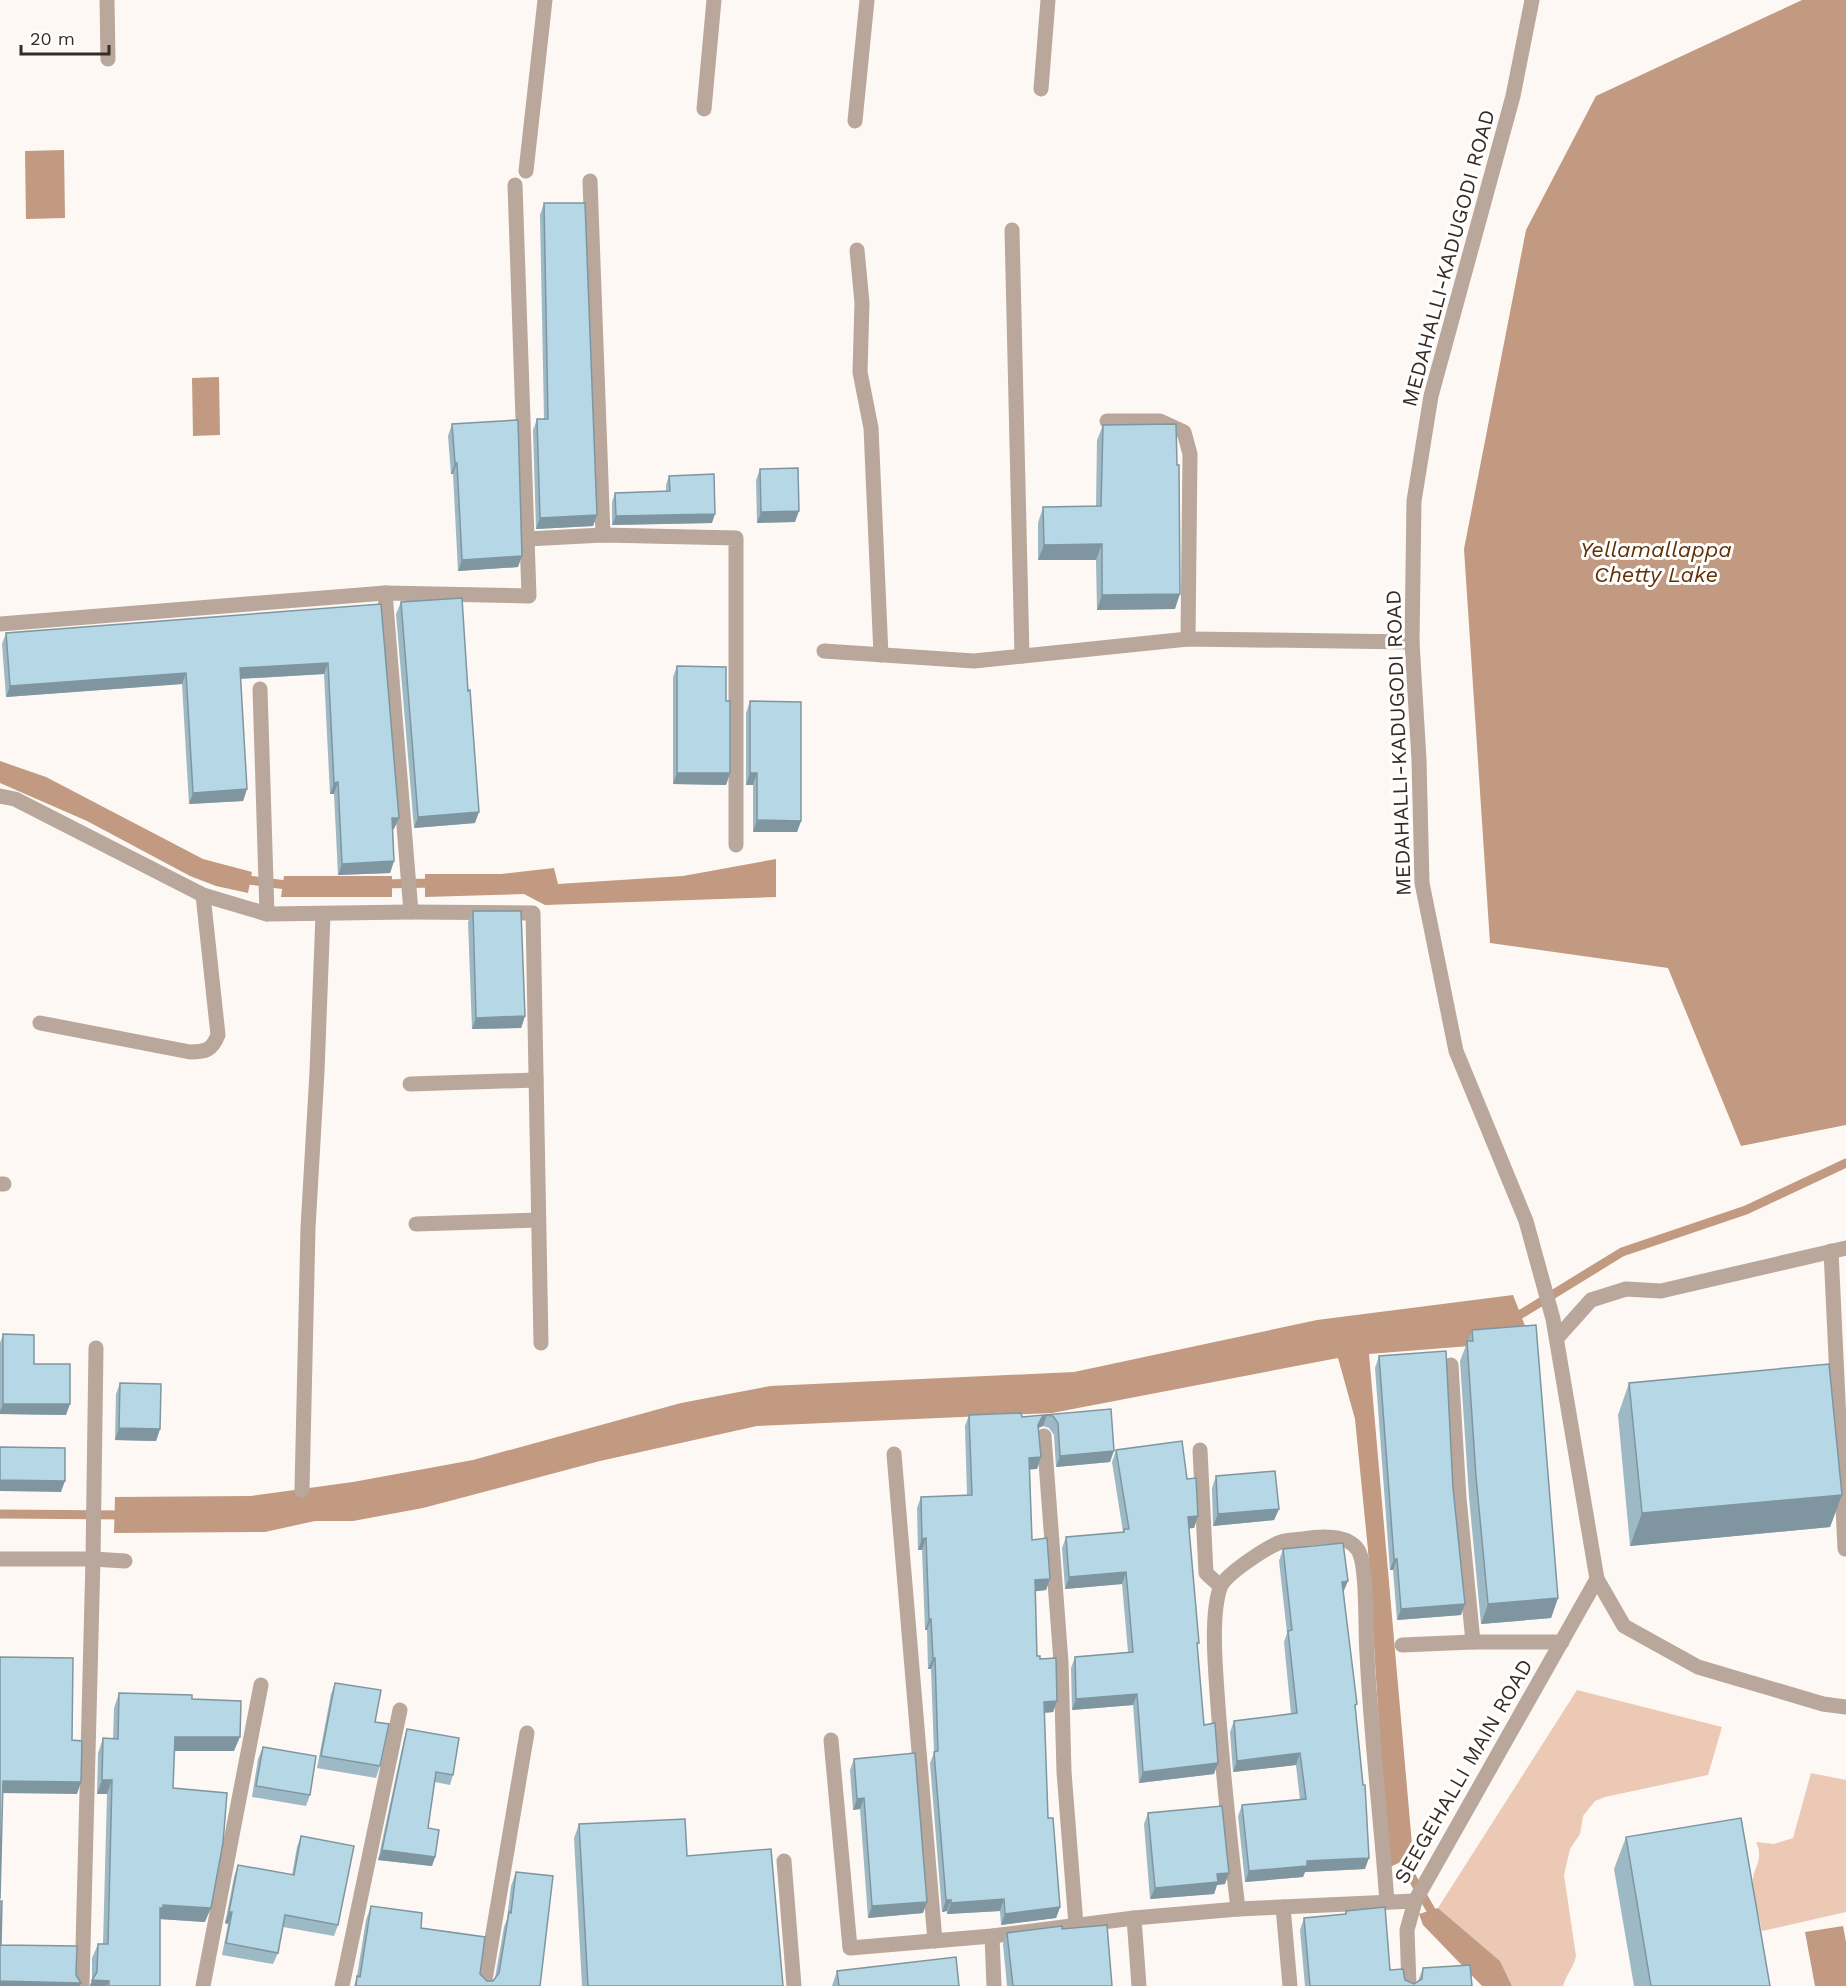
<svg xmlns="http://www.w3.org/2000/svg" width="1846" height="1986" viewBox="0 0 1846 1986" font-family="'Work Sans',sans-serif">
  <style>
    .green { fill: #ebc9b4 }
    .water { fill: #c19a81 }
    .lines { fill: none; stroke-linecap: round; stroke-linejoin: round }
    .stream { stroke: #c19a81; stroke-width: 9 }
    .minor { stroke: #b9a79b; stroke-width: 15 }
    .tertiary { stroke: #b9a79b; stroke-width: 15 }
    .wall { fill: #9db9c5 }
    .shaded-wall { fill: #7f96a0 }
    .building { fill: #b6d7e5; stroke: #7f96a0; stroke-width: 1.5 }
    .labels { text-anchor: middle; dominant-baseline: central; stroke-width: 6; stroke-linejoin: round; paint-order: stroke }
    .street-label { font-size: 21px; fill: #372c25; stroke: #fff }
    .water-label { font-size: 22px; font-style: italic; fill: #633005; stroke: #fff }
  </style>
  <rect width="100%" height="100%" fill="#fdf8f4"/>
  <g class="green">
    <path d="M1577,1690L1722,1727L1708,1775L1605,1797L1595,1801L1583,1816L1580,1834L1570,1849L1564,1875L1576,1956C1574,1967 1566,1975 1563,1986H1512L1500,1961L1438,1908Z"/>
    <path d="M1811,1773L1846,1780V1912L1762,1931C1759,1916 1754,1899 1753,1884C1752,1866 1765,1862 1756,1842L1774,1844L1793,1838Z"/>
  </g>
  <g class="water">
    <path d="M1802,0H1846V1125L1741,1146L1668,968L1490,943L1464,549L1526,230L1596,96Z"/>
    <path d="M64,150L65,218L26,219L25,151Z"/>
    <path d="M219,377L220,435L193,436L192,378Z"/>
    <path d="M0,761L46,777L203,859L252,872L248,893L216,886L190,876L87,821L0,783Z"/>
    <path d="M776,859V897L545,905L524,894L425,897V874H501L554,868L558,884L683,876Z"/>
    <path d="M284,876H392V897H281Z"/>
    <path d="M1513,1295L1531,1341L1369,1354L1413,1856L1388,1868L1368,1550L1355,1419L1338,1358L1052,1413L757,1426L600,1461L423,1508L353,1521H315L265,1532L114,1533L115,1497L251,1496L353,1482L473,1460L681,1403L770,1386L1074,1372L1317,1320Z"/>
    <path d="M1438,1908L1500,1961L1512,1986H1482L1423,1925L1419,1914Z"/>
    <path d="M1843,1926L1846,1942V1986H1815L1805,1932Z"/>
  </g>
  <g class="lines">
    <g class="stream">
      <path d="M240,879L294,886"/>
      <path d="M380,884L435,883"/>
      <path d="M1510,1315L1521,1314L1622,1252L1746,1210L1846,1163"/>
      <path d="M0,1514L127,1515"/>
      <path d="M1399,1850V1855L1436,1919"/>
    </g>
    <g class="minor">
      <path d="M107,0L108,59"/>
      <path d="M1041,89L1048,0"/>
      <path d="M704,109L714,0"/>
      <path d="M855,121L867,0"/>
      <path d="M526,171L545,0"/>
      <path d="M590,181L603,535"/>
      <path d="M1012,230L1022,656"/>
      <path d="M857,250L862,303L860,372L871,428L881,655"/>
      <path d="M1107,421H1160L1184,432L1190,454L1188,639"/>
      <path d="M527,539L603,535L736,538V845"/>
      <path d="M385,593L411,912"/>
      <path d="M0,624L385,593L529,596L515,185"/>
      <path d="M824,651L974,661L1188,639L1412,642"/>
      <path d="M260,689L267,914"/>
      <path d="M0,796L15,799L203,895L267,914L411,912L533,913L541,1343"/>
      <path d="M40,1023L190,1052C206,1052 212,1050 218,1035L203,895"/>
      <path d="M410,1084L536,1080"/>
      <path d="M0,1184H4"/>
      <path d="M416,1224L538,1220"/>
      <path d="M1831,1251L1845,1549"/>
      <path d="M1557,1338L1591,1300L1626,1289L1661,1291L1846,1248"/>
      <path d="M1451,1365L1459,1498L1473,1642"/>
      <path d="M1044,1436L1061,1662L1064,1772L1076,1925"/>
      <path d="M1200,1450L1206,1573L1220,1586"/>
      <path d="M894,1454L935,1941"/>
      <path d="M302,1490L308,1228L317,1072L323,914"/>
      <path d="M0,1559H93L125,1561"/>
      <path d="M1402,1645L1473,1642H1562"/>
      <path d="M831,1740L850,1948L992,1936L1134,1918"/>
      <path d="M784,1861L794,1986"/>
      <path d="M1283,1907L1290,1986"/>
      <path d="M1238,1909C1230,1841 1223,1773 1218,1706C1216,1674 1210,1618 1220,1588C1224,1575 1267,1547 1281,1542C1288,1540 1296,1540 1303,1539C1320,1536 1348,1534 1358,1550C1368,1566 1365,1632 1367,1654C1371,1737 1381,1819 1387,1902"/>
      <path d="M992,1936L994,1986"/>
      <path d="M82,1986L93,1559L96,1348"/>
      <path d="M203,1986L261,1685"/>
      <path d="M342,1986L400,1710"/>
      <path d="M484,1986L527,1733"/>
      <path d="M1409,1986L1407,1930L1415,1901"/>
    </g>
    <g class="tertiary">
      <path d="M1532,0L1513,96L1431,396L1414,501L1412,642L1419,760L1422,883L1456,1051L1526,1221L1553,1319L1597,1579L1624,1626L1698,1667L1823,1704L1846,1707"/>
      <path d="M1139,1986L1134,1918L1238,1909L1415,1901L1597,1579"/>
    </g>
  </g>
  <g class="wall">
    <path d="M544,203L597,515L593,526L536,529L533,430L537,419H544L540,215Z"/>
    <path d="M452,424L518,567L458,571L453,474H451L448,436Z"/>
    <path d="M1103,425L1175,609L1097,610L1096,560H1038V523L1043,507H1096L1097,440Z"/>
    <path d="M760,469L795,522L757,523L756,480Z"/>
    <path d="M669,476L712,523L612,525V502L615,493L666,491V485Z"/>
    <path d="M401,602L468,691L475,823L414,828L396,614Z"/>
    <path d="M381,604L394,829L393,830L394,861L390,873L338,875L334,794H330L324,674L240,679L247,789L243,801L189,804L182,684L6,697L2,644L6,633Z"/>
    <path d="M677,666L726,701L730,773L726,785L673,784V677Z"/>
    <path d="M750,701L801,821L797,832H753V785H746V713Z"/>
    <path d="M473,911L525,1016L521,1028L472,1029L468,922Z"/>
    <path d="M1472,1330L1558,1598L1551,1618L1481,1624L1469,1497L1460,1361Z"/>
    <path d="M3,1334L34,1364L66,1415L0,1414V1343Z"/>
    <path d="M1379,1356L1453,1488L1461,1615L1397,1620L1393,1570H1390L1375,1368Z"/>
    <path d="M120,1383L160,1429L156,1441L115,1440L116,1394Z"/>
    <path d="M1629,1383L1842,1495L1830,1527L1630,1546L1618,1415Z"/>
    <path d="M1111,1409L1110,1462L1056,1467L1054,1435L1049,1428L1043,1426L1039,1428L1041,1457L1037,1469H1030L1032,1540L1050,1579L1046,1590L1035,1591L1037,1656L1040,1659L1057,1701L1053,1712L1044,1713L1048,1818L1060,1907L1056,1918L1001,1925L1000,1911L947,1914V1911L942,1912L930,1763L934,1753L931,1669H928L927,1630H925L922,1550H918L917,1508L921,1497L967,1495L965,1426L969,1415L1022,1417Z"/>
    <path d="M1116,1450L1187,1479L1198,1516L1194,1528H1189L1197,1649L1204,1725L1214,1774L1139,1783L1133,1705L1072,1710L1071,1668L1075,1657L1128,1652L1122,1584L1065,1589L1062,1548L1066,1537L1123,1532L1112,1462Z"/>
    <path d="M1216,1476L1279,1509L1274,1520L1213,1526L1212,1488Z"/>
    <path d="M1283,1549L1344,1593L1355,1709L1365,1869L1305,1872L1303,1877L1245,1882L1238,1816L1242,1805L1300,1800L1296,1765L1233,1772L1230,1732L1234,1721L1291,1714L1284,1642L1287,1633L1279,1561Z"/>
    <path d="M335,1683L375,1722L380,1766L376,1778L317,1768L331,1694Z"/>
    <path d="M119,1693L192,1699L234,1751H174L173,1788L205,1922L160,1919V1986H90L92,1980V1958L98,1944H103L107,1794H97L98,1753L103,1738L113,1739L114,1708Z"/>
    <path d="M407,1729L453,1775L450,1785L435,1782L428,1828L435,1857L432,1866L378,1860L404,1739Z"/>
    <path d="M263,1747L310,1795L306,1806L252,1797L258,1759Z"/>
    <path d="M854,1759L923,1913L868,1918L860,1809L853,1810L850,1770Z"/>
    <path d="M1148,1813L1225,1884L1217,1885L1214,1894L1150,1899L1144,1824Z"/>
    <path d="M579,1824L687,1856L783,1986H582L574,1838Z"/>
    <path d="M301,1836L338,1925L334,1936L283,1927L278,1953L273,1964L222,1955L228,1924L225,1923L234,1877L238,1865L292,1875L297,1847Z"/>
    <path d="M1626,1837L1770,1986H1634L1614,1869Z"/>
    <path d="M516,1872L540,1986H354L357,1976L366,1920L371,1906L421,1928L487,1981H493L495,1978L504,1927L507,1919L511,1886Z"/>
    <path d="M1346,1911L1390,1970L1405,1980L1414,1984L1418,1981L1423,1968L1472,1986H1305L1300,1930L1304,1918L1345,1914Z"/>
    <path d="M1062,1929L1112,1986H1007L1003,1944L1007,1933Z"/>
    <path d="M837,1971L959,1986H832Z"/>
  </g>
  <g class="shaded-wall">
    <path d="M455,463H457L453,474H451Z"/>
    <path d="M799,511L795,522L757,523L761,512Z"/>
    <path d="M715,514L712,523L612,525L616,516Z"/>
    <path d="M597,515L593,526L536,529L540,518Z"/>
    <path d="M1102,544L1096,560H1038L1044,545Z"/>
    <path d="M522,556L518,567L458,571L462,560Z"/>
    <path d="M1180,594L1175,609L1097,610L1102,595Z"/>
    <path d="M328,663L324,674L236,679L240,668Z"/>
    <path d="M186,673L182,684L6,697L10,686Z"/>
    <path d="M677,773H730L726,785L673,784Z"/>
    <path d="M750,773H757L753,785H746Z"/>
    <path d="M338,782L334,794H330L334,783Z"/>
    <path d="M247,789L243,801L189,804L193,793Z"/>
    <path d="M479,812L475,823L414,828L418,817Z"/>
    <path d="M392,818H399L394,829L388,830Z"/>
    <path d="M757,820L801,821L797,832H753Z"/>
    <path d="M394,861L390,873L338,875L342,864Z"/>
    <path d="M525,1016L521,1028L472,1029L476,1018Z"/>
    <path d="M3,1404H70L66,1415L0,1414V1411Z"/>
    <path d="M1047,1415L1043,1426L1038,1428V1425L1042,1417Z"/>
    <path d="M119,1428L160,1429L156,1441L115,1440Z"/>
    <path d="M1114,1451L1110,1462L1056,1467L1060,1456Z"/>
    <path d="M1041,1457L1037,1469L1025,1470L1029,1458Z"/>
    <path d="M0,1480L65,1481L61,1492L0,1491Z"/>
    <path d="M1842,1495L1830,1527L1630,1546L1642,1513Z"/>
    <path d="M1279,1509L1274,1520L1213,1526L1218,1514Z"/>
    <path d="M1198,1516L1194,1528L1184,1529L1188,1517Z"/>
    <path d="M926,1538L922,1550H918L922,1539Z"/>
    <path d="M1394,1559H1397L1393,1570H1390Z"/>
    <path d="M1126,1572L1122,1584L1065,1589L1069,1577Z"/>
    <path d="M1050,1579L1046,1590L1030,1592L1035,1580Z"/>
    <path d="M1348,1581L1343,1593L1342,1582Z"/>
    <path d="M1558,1598L1551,1618L1481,1624L1488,1604Z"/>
    <path d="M1465,1604L1461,1615L1397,1620L1401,1609Z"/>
    <path d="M929,1619H931L927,1630H925Z"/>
    <path d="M933,1658H935L931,1669H928Z"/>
    <path d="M1137,1694L1133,1705L1072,1710L1076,1699Z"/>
    <path d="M1057,1701L1053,1712L1039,1713L1044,1702Z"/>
    <path d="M175,1737H240L234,1751H169Z"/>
    <path d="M1300,1753L1296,1765L1233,1772L1237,1761Z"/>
    <path d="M1218,1763L1214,1774L1139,1783L1143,1772Z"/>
    <path d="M102,1780H112L107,1794H97Z"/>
    <path d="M3,1781L81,1782L77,1794L0,1793Z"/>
    <path d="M864,1798L860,1809L853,1810L857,1799Z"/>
    <path d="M382,1850L435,1857L432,1866L378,1860Z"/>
    <path d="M1369,1858L1365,1869L1305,1872L1303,1877L1245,1882L1249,1871L1307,1861Z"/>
    <path d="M1229,1873L1225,1884L1217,1885L1214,1894L1150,1899L1155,1888L1217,1874Z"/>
    <path d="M1004,1899L1000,1911L947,1914L951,1903Z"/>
    <path d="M946,1900H951L947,1911L942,1912Z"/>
    <path d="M927,1902L923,1913L868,1918L872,1906Z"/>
    <path d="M163,1905L211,1908L205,1922L159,1919L160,1908Z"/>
    <path d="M1060,1907L1056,1918L1001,1925L1005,1914Z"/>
    <path d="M229,1912H232L228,1924L225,1923Z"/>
    <path d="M92,1980L109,1981L107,1986H90Z"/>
    <path d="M0,1981L81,1983L80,1986H0Z"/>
  </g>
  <g class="building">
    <path d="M544,203H585L597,515L540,518L537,419H548Z"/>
    <path d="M518,420L522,556L462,560L457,463H455L452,424Z"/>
    <path d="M1176,424L1177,465H1179L1180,594L1102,595V544L1044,545L1043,507L1101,506L1103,425Z"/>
    <path d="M798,468L799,511L761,512L760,469Z"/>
    <path d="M714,474L715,514L616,516L615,493L670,491L669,476Z"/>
    <path d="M462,598L468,691L470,690L479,812L418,817L401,602Z"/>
    <path d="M381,604L399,818H392L394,861L342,864L338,782L334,783L328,663L240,668L247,789L193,793L186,673L10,686L6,633Z"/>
    <path d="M677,666L726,667V701H730V773H677Z"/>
    <path d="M750,701L801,702V821L757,820V773H750Z"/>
    <path d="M473,911H521L525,1016L476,1018Z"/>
    <path d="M1536,1325L1558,1598L1488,1604L1476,1477L1467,1341H1473L1472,1330Z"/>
    <path d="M3,1334L34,1335V1364H70V1404H3Z"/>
    <path d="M1446,1351L1453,1488L1465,1604L1401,1609L1397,1559H1394L1379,1356Z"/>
    <path d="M1829,1364L1842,1495L1642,1513L1629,1383Z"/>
    <path d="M120,1383L161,1384L160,1429L119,1428Z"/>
    <path d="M1111,1409L1114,1451L1060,1456L1058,1423L1053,1416L1047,1415L1042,1417L1038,1425L1041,1457L1029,1458L1032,1540L1047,1538L1050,1579L1035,1580L1037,1656H1040V1659L1056,1658L1057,1701L1044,1702L1048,1818H1053L1060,1907L1005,1914L1004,1899L951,1903V1900H946L934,1752L938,1751L935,1658H933L931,1619H929L926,1538L922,1539L921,1497L972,1495L969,1415L1021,1413L1022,1417Z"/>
    <path d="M1182,1441L1187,1479L1196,1478L1198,1516L1188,1517L1199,1643H1197L1204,1725L1215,1723L1218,1763L1143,1772L1137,1694L1076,1699L1075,1657L1133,1652L1126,1572L1069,1577L1066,1537L1124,1532V1529H1129L1116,1450Z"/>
    <path d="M0,1447L65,1448V1481L0,1480Z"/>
    <path d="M1275,1471L1279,1509L1218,1514L1216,1476Z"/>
    <path d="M1343,1543L1348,1581L1342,1582L1357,1704L1355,1705L1363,1785H1365L1369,1858L1307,1861V1866L1249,1871L1242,1805L1306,1799L1300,1753L1237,1761L1234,1721L1297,1713L1288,1631L1292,1630L1283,1549Z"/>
    <path d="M0,1657L73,1658L72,1740L82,1741L81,1782L3,1781L0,1899Z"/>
    <path d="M335,1683L381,1690L375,1722L389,1724L380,1766L321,1756Z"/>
    <path d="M119,1693L192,1695V1699L241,1701L240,1737H175L173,1788L227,1793L223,1843L211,1908L163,1905V1908H160V1986H109V1981L92,1980L97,1972L98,1944H108L112,1780H102L103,1738L118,1739Z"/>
    <path d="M407,1729L459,1738L453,1775L436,1772L428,1828L439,1830L435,1857L382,1850Z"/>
    <path d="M263,1747L316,1756L310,1795L256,1786Z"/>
    <path d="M915,1753L927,1902L872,1906L864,1798L857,1799L854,1759Z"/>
    <path d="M1222,1806L1229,1873L1217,1874L1218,1882L1155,1888L1148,1813Z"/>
    <path d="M1741,1818L1770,1986H1651L1626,1837Z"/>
    <path d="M685,1819L687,1856L771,1849L783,1986H588L579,1824Z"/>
    <path d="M301,1836L354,1846L338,1925L285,1915L278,1953L226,1943L232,1912H229L238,1865L294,1875Z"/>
    <path d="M516,1872L553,1876L540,1986H356L357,1976L360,1977L371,1906L422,1913L421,1928L485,1937L480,1974L487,1981H493L499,1973L509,1912L511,1913Z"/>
    <path d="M0,1901H2L1,1945L77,1946L76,1975L81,1983L0,1981Z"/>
    <path d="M1385,1907L1390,1970L1403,1969L1405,1980L1414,1984L1422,1979L1423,1968L1470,1965L1472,1986H1310L1304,1918L1346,1914V1911Z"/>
    <path d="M1107,1925L1112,1986H1013L1007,1933L1062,1926V1929Z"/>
    <path d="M956,1957L959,1986H839L837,1971Z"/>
  </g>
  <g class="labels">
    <g class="street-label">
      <text transform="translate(1448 258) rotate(-75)">MEDAHALLI-KADUGODI ROAD</text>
      <text transform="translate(1398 743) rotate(-92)">MEDAHALLI-KADUGODI ROAD</text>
      <text transform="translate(1463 1771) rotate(-60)">SEEGEHALLI MAIN ROAD</text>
    </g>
    <g class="water-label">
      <text x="1656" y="549">Yellamallappa<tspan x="1656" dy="25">Chetty Lake</tspan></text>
    </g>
  </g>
  <path d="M21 45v9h88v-9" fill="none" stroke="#372c25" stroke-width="3"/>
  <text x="30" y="45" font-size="18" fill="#372c25" stroke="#ffffff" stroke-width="4.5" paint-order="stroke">20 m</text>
</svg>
